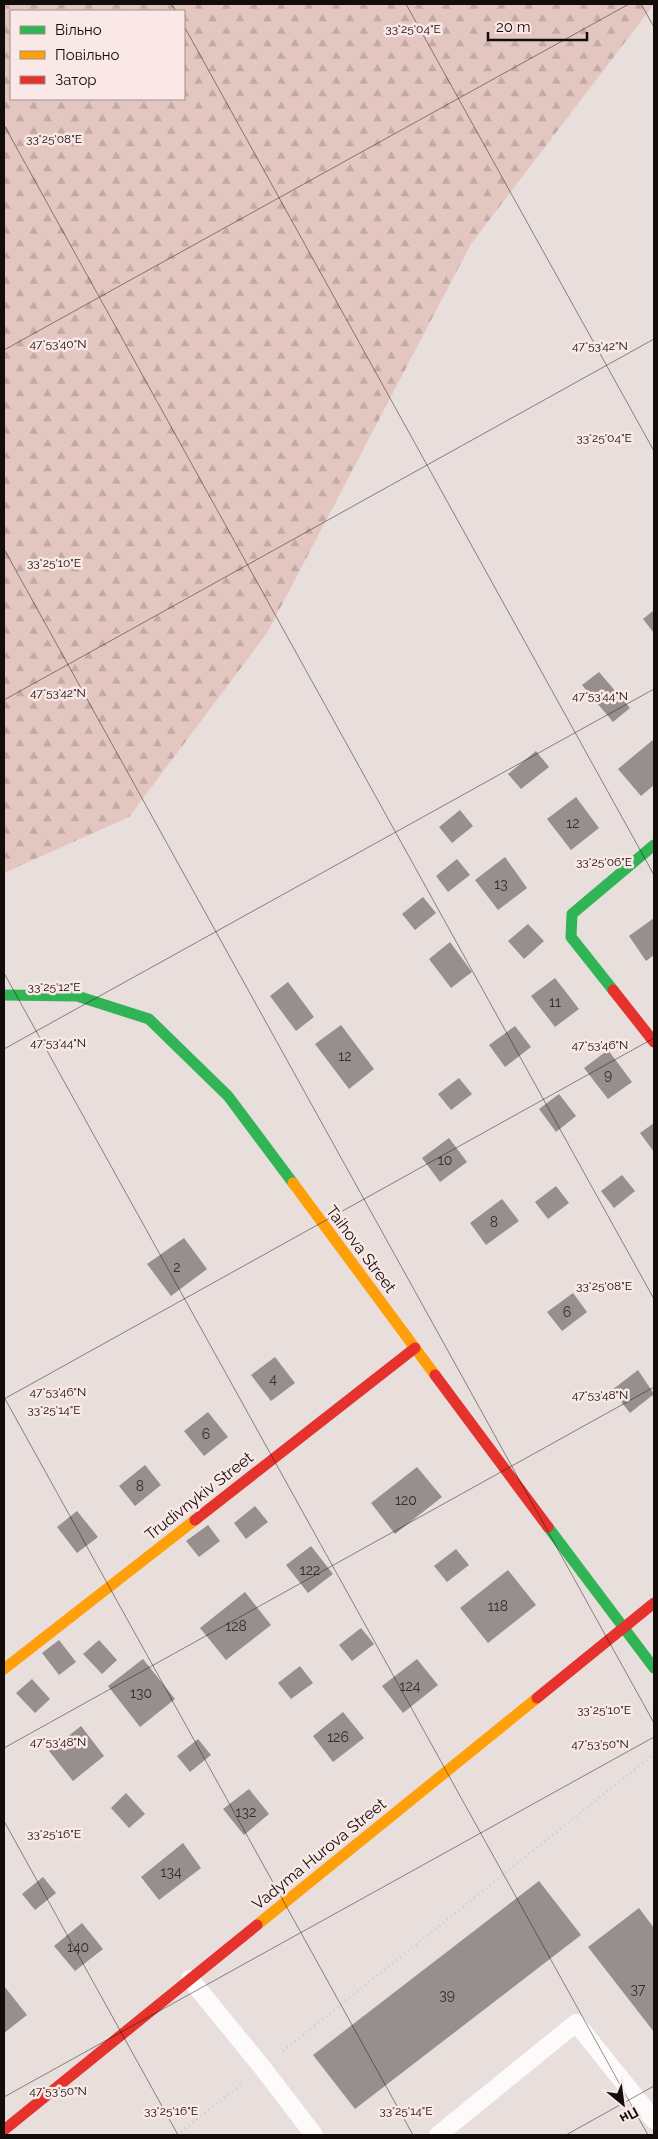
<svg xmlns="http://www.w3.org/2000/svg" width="658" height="2139" viewBox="0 0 658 2139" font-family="Raleway,sans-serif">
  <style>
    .forest { fill: url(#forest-firs); fill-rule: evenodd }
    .building { fill: #968f8d }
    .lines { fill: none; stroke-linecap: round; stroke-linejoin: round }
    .path { stroke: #cecbcb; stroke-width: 3; stroke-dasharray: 1 4; stroke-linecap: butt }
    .lane { stroke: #fcfafa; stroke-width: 18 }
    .fast { stroke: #30b455; stroke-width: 11 }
    .slow { stroke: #ff9f0a; stroke-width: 11 }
    .jam { stroke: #e5322d; stroke-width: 11 }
    .ticks { fill: none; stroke: #120c0b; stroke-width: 1; stroke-opacity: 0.45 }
    .labels { text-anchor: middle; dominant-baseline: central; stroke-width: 5; stroke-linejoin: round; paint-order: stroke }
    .number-label { font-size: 14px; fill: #332d2c }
    .street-label { font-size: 16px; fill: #120c0b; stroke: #f9e8e5 }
    .ticks-label { font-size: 12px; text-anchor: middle; fill: #120c0b; stroke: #f9e8e5; stroke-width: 5; stroke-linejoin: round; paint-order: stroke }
  </style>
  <defs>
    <pattern id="forest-firs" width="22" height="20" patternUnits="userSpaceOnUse" patternTransform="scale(1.25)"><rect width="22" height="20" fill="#e4c6c0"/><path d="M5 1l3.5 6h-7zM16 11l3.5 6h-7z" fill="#c3a9a4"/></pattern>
  </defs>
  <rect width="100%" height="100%" fill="#e8dedc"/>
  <path class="forest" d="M4,4H654L471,244L267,633L129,817L4,873ZM11,11H184V99H11Z"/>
  <g class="building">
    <path d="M654,610V633L643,619Z"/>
    <path d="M599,672L630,708L613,722L582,685Z"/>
    <path d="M654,739V785L641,796L618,769Z"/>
    <path d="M536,751L549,767L521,789L508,774Z"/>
    <path d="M576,797L599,828L571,850L547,819Z"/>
    <path d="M460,810L473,826L452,843L439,827Z"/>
    <path d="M505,857L527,888L498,910L475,880Z"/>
    <path d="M457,859L470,875L448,892L436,876Z"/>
    <path d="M423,897L436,913L415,930L402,914Z"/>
    <path d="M654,918V955L646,961L629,936Z"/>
    <path d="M528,924L544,941L524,959L508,941Z"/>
    <path d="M450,942L472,972L451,988L429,959Z"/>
    <path d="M555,978L579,1009L555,1027L531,996Z"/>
    <path d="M288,982L314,1017L296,1031L270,996Z"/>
    <path d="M341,1025L374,1069L349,1089L315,1044Z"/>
    <path d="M515,1026L531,1047L505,1067L489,1045Z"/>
    <path d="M608,1050L632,1082L608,1099L584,1068Z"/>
    <path d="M459,1078L472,1094L451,1110L438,1094Z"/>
    <path d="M559,1094L576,1116L556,1132L539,1109Z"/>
    <path d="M654,1123V1152L640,1133Z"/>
    <path d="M449,1138L467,1162L440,1182L422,1158Z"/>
    <path d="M622,1175L635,1191L614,1208L601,1191Z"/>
    <path d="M556,1186L569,1203L548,1219L535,1202Z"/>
    <path d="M502,1199L519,1221L486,1245L470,1223Z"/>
    <path d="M184,1238L207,1269L171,1296L147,1264Z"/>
    <path d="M573,1293L587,1312L562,1331L547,1312Z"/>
    <path d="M275,1357L295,1383L271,1401L251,1375Z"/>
    <path d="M638,1370L654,1394L630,1413L612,1390Z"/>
    <path d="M208,1412L228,1437L204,1456L184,1431Z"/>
    <path d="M145,1465L161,1485L135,1506L119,1486Z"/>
    <path d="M417,1467L442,1497L395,1534L371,1503Z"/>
    <path d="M255,1506L268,1522L246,1539L234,1523Z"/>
    <path d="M77,1511L98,1537L77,1553L57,1527Z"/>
    <path d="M208,1525L220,1541L199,1557L186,1541Z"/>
    <path d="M311,1546L333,1574L308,1593L286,1565Z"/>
    <path d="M456,1549L469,1565L447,1582L434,1566Z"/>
    <path d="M508,1570L536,1605L488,1643L460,1608Z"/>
    <path d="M245,1592L271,1625L226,1660L200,1628Z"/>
    <path d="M361,1628L374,1644L352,1661L339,1645Z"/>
    <path d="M59,1640L76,1662L59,1675L42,1653Z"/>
    <path d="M99,1640L117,1660L102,1674L83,1654Z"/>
    <path d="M143,1659L175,1699L140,1727L108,1686Z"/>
    <path d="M417,1659L438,1685L403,1713L382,1686Z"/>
    <path d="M300,1666L313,1683L291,1699L278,1683Z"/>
    <path d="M32,1679L50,1699L35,1713L16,1693Z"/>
    <path d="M343,1712L364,1738L333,1762L313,1736Z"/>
    <path d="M81,1726L104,1756L73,1781L49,1751Z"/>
    <path d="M198,1739L211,1755L190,1772L177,1756Z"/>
    <path d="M249,1789L269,1814L244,1835L223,1809Z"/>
    <path d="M126,1793L145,1814L129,1828L111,1808Z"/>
    <path d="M183,1843L201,1868L159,1900L141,1877Z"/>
    <path d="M43,1877L56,1893L35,1910L22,1894Z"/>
    <path d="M539,1881L581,1935L355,2109L313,2055Z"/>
    <path d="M639,1908L654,1928V2032L588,1947Z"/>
    <path d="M82,1923L103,1949L75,1971L54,1946Z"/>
    <path d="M4,1986L27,2015L4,2033Z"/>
  </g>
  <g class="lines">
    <g class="path">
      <path d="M283,2051L654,1754"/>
      <path d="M177,2135L243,2083"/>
    </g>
    <g class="lane">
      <path d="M190,1979L262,2067L314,2135"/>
      <path d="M438,2135L576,2023L654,2120"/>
    </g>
    <g class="fast">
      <path d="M613,990L571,937L572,914L654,845"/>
      <path d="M4,995L77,996L149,1019L228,1096L293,1183"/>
      <path d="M548,1527L654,1668"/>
    </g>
    <g class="slow">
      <path d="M293,1183L435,1375"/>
      <path d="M4,1669L195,1520"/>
      <path d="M257,1925L537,1698"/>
    </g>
    <g class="jam">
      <path d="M613,990L654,1042"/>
      <path d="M435,1375L548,1527"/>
      <path d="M195,1520L415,1348"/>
      <path d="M537,1698L654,1603"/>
      <path d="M4,2130L257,1925"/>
    </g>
  </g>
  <path class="ticks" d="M171,4L176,11M406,4L654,451M641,4L654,27M184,26L654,875M4,125L654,1299M4,350L629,4M4,549L654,1723M4,700L654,339M4,973L648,2135M4,1049L654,689M4,1397L413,2135M4,1399L654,1038M4,1748L654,1387M4,1821L178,2135M4,2097L654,1737M566,2135L654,2086"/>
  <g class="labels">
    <g class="number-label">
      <text x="573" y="823">12</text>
      <text x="501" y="884">13</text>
      <text x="555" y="1002">11</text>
      <text x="345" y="1056">12</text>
      <text x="608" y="1075">9</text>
      <text x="445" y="1160">10</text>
      <text x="494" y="1222">8</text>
      <text x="177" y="1267">2</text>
      <text x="567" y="1312">6</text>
      <text x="273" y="1379">4</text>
      <text x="206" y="1434">6</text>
      <text x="140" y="1486">8</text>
      <text x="406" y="1500">120</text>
      <text x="310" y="1570">122</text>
      <text x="498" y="1606">118</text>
      <text x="236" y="1626">128</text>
      <text x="410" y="1686">124</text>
      <text x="141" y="1693">130</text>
      <text x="338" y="1737">126</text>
      <text x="246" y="1812">132</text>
      <text x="171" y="1872">134</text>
      <text x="78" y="1947">140</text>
      <text x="638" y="1989">37</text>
      <text x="447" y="1995">39</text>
    </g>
    <g class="street-label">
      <text transform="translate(361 1249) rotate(53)">Taihova Street</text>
      <text transform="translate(199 1496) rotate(-38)">Trudivnykiv Street</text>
      <text transform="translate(319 1854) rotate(-39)">Vadyma Hurova Street</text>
    </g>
  </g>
  <g class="ticks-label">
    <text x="413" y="33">33°25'04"E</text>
    <text x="54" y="143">33°25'08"E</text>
    <text x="58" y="348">47°53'40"N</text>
    <text x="600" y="350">47°53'42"N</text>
    <text x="604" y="442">33°25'04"E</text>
    <text x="54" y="567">33°25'10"E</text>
    <text x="58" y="697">47°53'42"N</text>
    <text x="600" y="700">47°53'44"N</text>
    <text x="604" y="866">33°25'06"E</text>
    <text x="54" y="991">33°25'12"E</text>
    <text x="58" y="1047">47°53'44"N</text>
    <text x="600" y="1049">47°53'46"N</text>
    <text x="604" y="1290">33°25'08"E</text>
    <text x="58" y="1396">47°53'46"N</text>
    <text x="600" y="1399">47°53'48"N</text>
    <text x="54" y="1414">33°25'14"E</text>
    <text x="604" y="1714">33°25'10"E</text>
    <text x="58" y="1746">47°53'48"N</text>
    <text x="600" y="1748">47°53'50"N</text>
    <text x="54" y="1838">33°25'16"E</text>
    <text x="58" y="2095">47°53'50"N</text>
    <text x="171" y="2115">33°25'16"E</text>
    <text x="406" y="2115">33°25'14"E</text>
  </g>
  <rect width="658" height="2139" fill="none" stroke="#120c0b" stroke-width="10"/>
  <rect x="10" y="10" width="175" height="90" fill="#f9e8e5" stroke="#9d908e"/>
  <rect x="20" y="26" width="25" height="8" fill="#30b455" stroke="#9d908e"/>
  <text x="55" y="35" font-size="15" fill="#120c0b">Вільно</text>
  <rect x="20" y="51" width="25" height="8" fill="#ff9f0a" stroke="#9d908e"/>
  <text x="55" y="60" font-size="15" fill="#120c0b">Повільно</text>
  <rect x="20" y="76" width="25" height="8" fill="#e5322d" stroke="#9d908e"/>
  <text x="55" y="85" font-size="15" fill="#120c0b">Затор</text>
  <g transform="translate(623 2104) rotate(151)" stroke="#f9e8e5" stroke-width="4" paint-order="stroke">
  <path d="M0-4L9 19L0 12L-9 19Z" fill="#120c0b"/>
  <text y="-8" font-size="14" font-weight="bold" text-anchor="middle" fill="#120c0b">Пн</text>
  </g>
  <path d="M488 32v8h99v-8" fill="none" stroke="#120c0b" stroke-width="2.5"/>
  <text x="496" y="32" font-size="15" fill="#120c0b" stroke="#f9e8e5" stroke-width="4" paint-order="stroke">20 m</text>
</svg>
